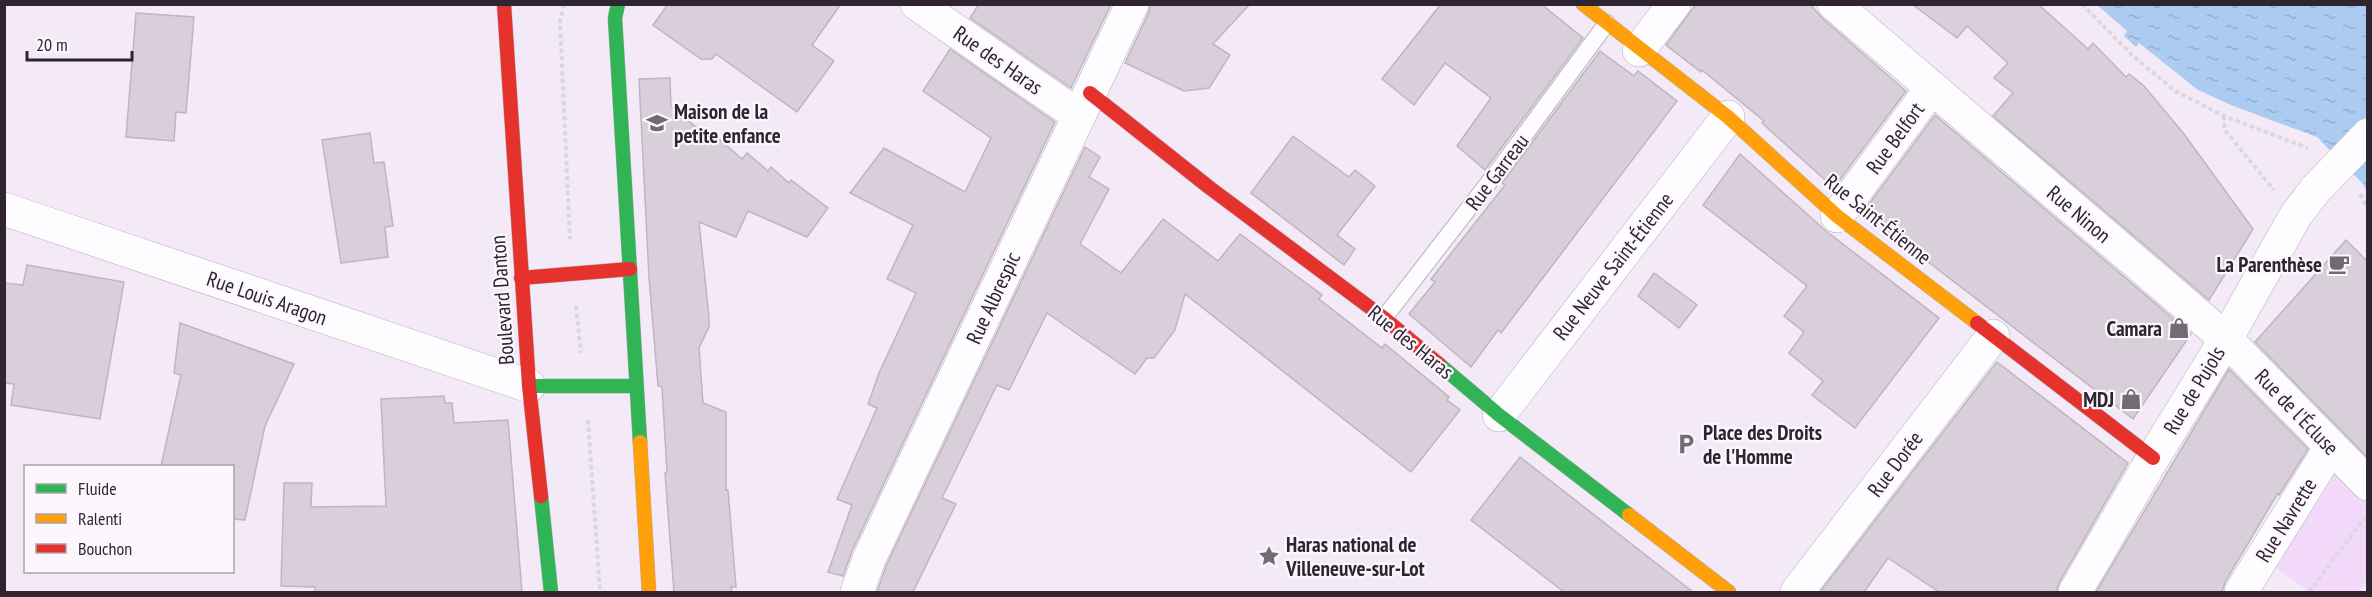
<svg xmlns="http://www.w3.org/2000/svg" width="2372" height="597" viewBox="0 0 2372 597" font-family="'PT Sans Narrow',sans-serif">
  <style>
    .grass { fill: #f2d8f9 }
    .water { fill: url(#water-ripples) }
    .building { fill: #d8cfdb; stroke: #beb5c0; stroke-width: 1.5 }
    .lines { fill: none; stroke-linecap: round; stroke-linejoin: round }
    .lane-casing { stroke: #b8afba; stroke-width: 18 }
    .street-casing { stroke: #b8afba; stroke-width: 34 }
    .fast-casing { stroke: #b8afba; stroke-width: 15 }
    .slow-casing { stroke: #b8afba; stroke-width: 15 }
    .jam-casing { stroke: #b8afba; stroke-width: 15 }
    .path { stroke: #dbd8dc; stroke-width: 4; stroke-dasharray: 4.5 3; stroke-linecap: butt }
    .lane { stroke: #fdfcfe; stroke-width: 16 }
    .street { stroke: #fdfcfe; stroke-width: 33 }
    .fast { stroke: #30b455; stroke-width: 14 }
    .slow { stroke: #ff9f0a; stroke-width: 14 }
    .jam { stroke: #e5322d; stroke-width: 14 }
    .street-bridge-casing { stroke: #b8afba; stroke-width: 34; stroke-linecap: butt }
    .street-bridge { stroke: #fdfcfe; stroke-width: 33 }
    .labels { text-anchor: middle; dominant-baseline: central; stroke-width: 4.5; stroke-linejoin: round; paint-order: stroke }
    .street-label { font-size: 21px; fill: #2f2531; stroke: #fcf7fd }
    .poi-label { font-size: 21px; font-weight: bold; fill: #2f2531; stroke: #fcf7fd; text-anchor: start }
  </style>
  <defs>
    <pattern id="water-ripples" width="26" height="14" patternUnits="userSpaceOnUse" patternTransform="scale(1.5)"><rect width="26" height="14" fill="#abcbf1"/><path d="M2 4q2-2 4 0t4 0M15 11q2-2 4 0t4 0" fill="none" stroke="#93aecf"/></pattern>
  </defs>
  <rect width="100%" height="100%" fill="#f4eaf7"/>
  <path class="grass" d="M2331,472H2336L2367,498V581L2359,592H2310L2271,564Z"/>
  <path class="water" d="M2097,5H2367V192L2363,184L2317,137L2231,105L2198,90L2139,43L2136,47L2124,36L2127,31Z"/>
  <g class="building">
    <path d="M668,4H841L812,45L834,61L797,112L716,54L712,59H701L653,25Z"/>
    <path d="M979,4H1111L1071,88L970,18Z"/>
    <path d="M1150,4H1250L1213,44L1230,55L1209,88L1184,91L1125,63L1149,12Z"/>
    <path d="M1441,4H1541L1583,38L1485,170L1457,146L1491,98L1445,63L1414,105L1382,79Z"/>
    <path d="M1696,4H1810L1822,18L1906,91L1834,188L1762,123L1764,121L1702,70L1701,72L1666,45Z"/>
    <path d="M1912,4H2038L2088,49L2093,43L2126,77L2129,74L2144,86L2184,134L2253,229L2209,300L1993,116L2013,93L1994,78L2008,63L1967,26L1957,38Z"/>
    <path d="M136,13L194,17L186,113L176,112L174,141L126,137Z"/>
    <path d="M950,49L1055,122L852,551L843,576L828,572L852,505L837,499L877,408L868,404L879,373L916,293L887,279L913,225L850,193L884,148L965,192L991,138L923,91Z"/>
    <path d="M1600,51L1634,76L1638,71L1677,101L1501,333L1498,330L1471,367L1409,314L1435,282L1431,279L1505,185L1502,183Z"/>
    <path d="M670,78L671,106L703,133H712L742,159L747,153L768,171L771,167L789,183L791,180L828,208L807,237L748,211L736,237L699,222L709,317V327L699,348L703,403L726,412V490H728L736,587H731L732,592H674L665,473L667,472L662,387L658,386L649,277L639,79Z"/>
    <path d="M1935,115L2191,334L2133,419L1863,212Z"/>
    <path d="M370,133L374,163L384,162L393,226L385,227L388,257L341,263L322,140Z"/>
    <path d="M1293,136L1349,177L1355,170L1375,186L1337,235L1355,249L1344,265L1251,193Z"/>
    <path d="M1085,147L1100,157L1089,177L1109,189L1080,244L1121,273L1163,219L1218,261L1240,234L1322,295L1319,299L1382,348L1385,344L1449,397L1447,400L1460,410L1411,472L1185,294L1175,330L1154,358H1147L1135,374L1047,313L1009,390L997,385L942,498L956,504L913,592H877L886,566Z"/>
    <path d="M1740,154L1826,231L1939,318L1855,428L1812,395L1823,381L1789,353L1804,332L1784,316L1807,286L1703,205Z"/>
    <path d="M2346,240L2367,261V457L2255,342Z"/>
    <path d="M27,265L124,282L100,419L11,405L14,384L4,383V283L23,285Z"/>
    <path d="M1654,273L1697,305L1679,328L1638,296Z"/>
    <path d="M180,323L294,364L265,426L245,520L232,519V466H161L181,375L174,373Z"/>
    <path d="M1997,362L2128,463L2059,583L2056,592H1939L1888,558L1864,592H1820Z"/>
    <path d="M2229,369L2308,449L2279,495L2278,493L2225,582L2222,592H2096Z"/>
    <path d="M444,396L445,403H452L454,423L508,420L522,592H315V587L281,586L284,483H312L311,507L386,506L381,399Z"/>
    <path d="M1520,457L1693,592H1564L1471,520Z"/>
  </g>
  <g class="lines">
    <defs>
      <path id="lane" d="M1384,318L1503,164L1607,23"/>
      <g id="street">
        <path d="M917,4L1079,116"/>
        <path d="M1834,4L2226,339L2368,484"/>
        <path d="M1639,50L1674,4"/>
        <path d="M4,209L529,386"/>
        <path d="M1837,216L1931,89"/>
        <path d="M1499,415L1728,117"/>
        <path d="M857,592L869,559L1132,4"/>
        <path d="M1797,592L1993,336"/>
        <path d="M2075,592L2153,458L2226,339L2296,215L2316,189"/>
        <path d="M2241,592L2331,447"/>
      </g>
      <g id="fast">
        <path d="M618,4L615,18L640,442"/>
        <path d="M1440,365L1499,415L1629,515"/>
        <path d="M529,386H636"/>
        <path d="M541,496L551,592"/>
      </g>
      <g id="slow">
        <path d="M1583,4L1728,117L1837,216L1977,323"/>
        <path d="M640,442L649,592"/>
        <path d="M1629,515L1729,592"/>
      </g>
      <g id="jam">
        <path d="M504,4L529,386L541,496"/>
        <path d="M1090,93L1210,188L1384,318L1440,365"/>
        <path d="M521,278L630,269"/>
        <path d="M1977,323L2153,458"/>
      </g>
    </defs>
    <use href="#lane" class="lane-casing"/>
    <use href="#street" class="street-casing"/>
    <use href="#fast" class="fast-casing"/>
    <use href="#slow" class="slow-casing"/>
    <use href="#jam" class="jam-casing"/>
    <g class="path">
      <path d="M564,4L560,22L570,239"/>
      <path d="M2082,4L2133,56L2175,91L2224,116L2308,148"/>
      <path d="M2224,116V129L2274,190"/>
      <path d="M2360,194L2368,208"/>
      <path d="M576,306L581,353"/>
      <path d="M588,420L600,592"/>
      <path d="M2309,592L2365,518"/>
    </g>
    <use href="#lane" class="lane"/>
    <use href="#street" class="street"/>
    <use href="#fast" class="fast"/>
    <use href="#slow" class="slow"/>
    <use href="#jam" class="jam"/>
    <defs>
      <path id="street-bridge" d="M2316,189L2368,135"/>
    </defs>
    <use href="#street-bridge" class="street-bridge-casing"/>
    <use href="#street-bridge" class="street-bridge"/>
  </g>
  <defs>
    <symbol id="school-bare" viewBox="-9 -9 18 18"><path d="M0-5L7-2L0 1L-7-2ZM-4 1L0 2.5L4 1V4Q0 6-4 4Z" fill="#746a76" stroke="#fcf7fd" stroke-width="2.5" paint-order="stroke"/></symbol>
    <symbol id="cafe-bare" viewBox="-9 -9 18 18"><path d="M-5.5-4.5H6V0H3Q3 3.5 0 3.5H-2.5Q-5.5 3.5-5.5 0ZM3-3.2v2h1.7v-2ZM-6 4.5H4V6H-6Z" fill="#746a76" stroke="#fcf7fd" stroke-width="2.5" paint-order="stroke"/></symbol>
    <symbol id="shop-bare" viewBox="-9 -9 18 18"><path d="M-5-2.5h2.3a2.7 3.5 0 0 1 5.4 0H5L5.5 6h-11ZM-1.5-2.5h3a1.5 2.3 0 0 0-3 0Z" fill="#746a76" stroke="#fcf7fd" stroke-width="2.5" paint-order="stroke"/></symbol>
    <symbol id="parking-bare" viewBox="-9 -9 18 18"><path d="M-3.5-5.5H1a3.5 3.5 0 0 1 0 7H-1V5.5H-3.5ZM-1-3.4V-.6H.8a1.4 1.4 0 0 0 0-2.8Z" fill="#746a76" stroke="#fcf7fd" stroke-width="2.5" paint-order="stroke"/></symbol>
    <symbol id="sight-bare" viewBox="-9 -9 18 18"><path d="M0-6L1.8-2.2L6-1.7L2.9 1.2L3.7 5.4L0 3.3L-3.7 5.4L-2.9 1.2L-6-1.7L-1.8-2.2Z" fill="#746a76" stroke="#fcf7fd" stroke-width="2.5" paint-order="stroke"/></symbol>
  </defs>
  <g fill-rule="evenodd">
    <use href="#school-bare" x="642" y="108" width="30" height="30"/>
    <use href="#cafe-bare" x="2324" y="249" width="30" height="30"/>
    <use href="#shop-bare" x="2164" y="313" width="30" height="30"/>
    <use href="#shop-bare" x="2116" y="384" width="30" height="30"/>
    <use href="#parking-bare" x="1671" y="429" width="30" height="30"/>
    <use href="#sight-bare" x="1254" y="541" width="30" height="30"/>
  </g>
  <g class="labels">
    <g class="street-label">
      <text transform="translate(998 60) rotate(35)">Rue des Haras</text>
      <text transform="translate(1895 138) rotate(-54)">Rue Belfort</text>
      <text transform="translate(1497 172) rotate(-53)">Rue Garreau</text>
      <text transform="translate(2079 214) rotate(40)">Rue Ninon</text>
      <text transform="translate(1878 219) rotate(39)">Rue Saint-Étienne</text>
      <text transform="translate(1613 266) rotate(-52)">Rue Neuve Saint-Étienne</text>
      <text transform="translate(267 298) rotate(19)">Rue Louis Aragon</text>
      <text transform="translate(993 298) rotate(-65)">Rue Albrespic</text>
      <text transform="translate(502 300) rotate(-94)">Boulevard Danton</text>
      <text transform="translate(1411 342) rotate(39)">Rue des Haras</text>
      <text transform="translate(2194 390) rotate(-59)">Rue de Pujols</text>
      <text transform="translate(2297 412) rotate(46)">Rue de l'Écluse</text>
      <text transform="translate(1895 464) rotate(-53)">Rue Dorée</text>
      <text transform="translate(2286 520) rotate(-58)">Rue Navrette</text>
    </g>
    <g class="poi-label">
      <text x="674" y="111">Maison de la<tspan x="674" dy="24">petite enfance</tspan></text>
      <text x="2322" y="264" text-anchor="end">La Parenthèse</text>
      <text x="2162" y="328" text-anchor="end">Camara</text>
      <text x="2114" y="399" text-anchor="end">MDJ</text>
      <text x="1703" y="432">Place des Droits<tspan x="1703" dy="24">de l'Homme</tspan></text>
      <text x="1286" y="544">Haras national de<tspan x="1286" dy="24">Villeneuve-sur-Lot</tspan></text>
    </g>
  </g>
  <rect width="2372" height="597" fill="none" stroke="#2f2531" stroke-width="12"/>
  <rect x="24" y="465" width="210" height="108" fill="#fcf7fd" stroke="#aaa3ab" stroke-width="1.5"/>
  <rect x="36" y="484" width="30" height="9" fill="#30b455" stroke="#aaa3ab" stroke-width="1.5"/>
  <text x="78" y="495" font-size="18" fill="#2f2531">Fluide</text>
  <rect x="36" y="514" width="30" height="9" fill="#ff9f0a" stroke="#aaa3ab" stroke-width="1.5"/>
  <text x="78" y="525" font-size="18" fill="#2f2531">Ralenti</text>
  <rect x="36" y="544" width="30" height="9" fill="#e5322d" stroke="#aaa3ab" stroke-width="1.5"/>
  <text x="78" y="555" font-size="18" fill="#2f2531">Bouchon</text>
  <path d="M27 51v9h105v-9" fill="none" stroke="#2f2531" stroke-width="3"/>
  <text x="36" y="51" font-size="18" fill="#2f2531" stroke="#fcf7fd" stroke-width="4.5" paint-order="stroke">20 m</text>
</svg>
